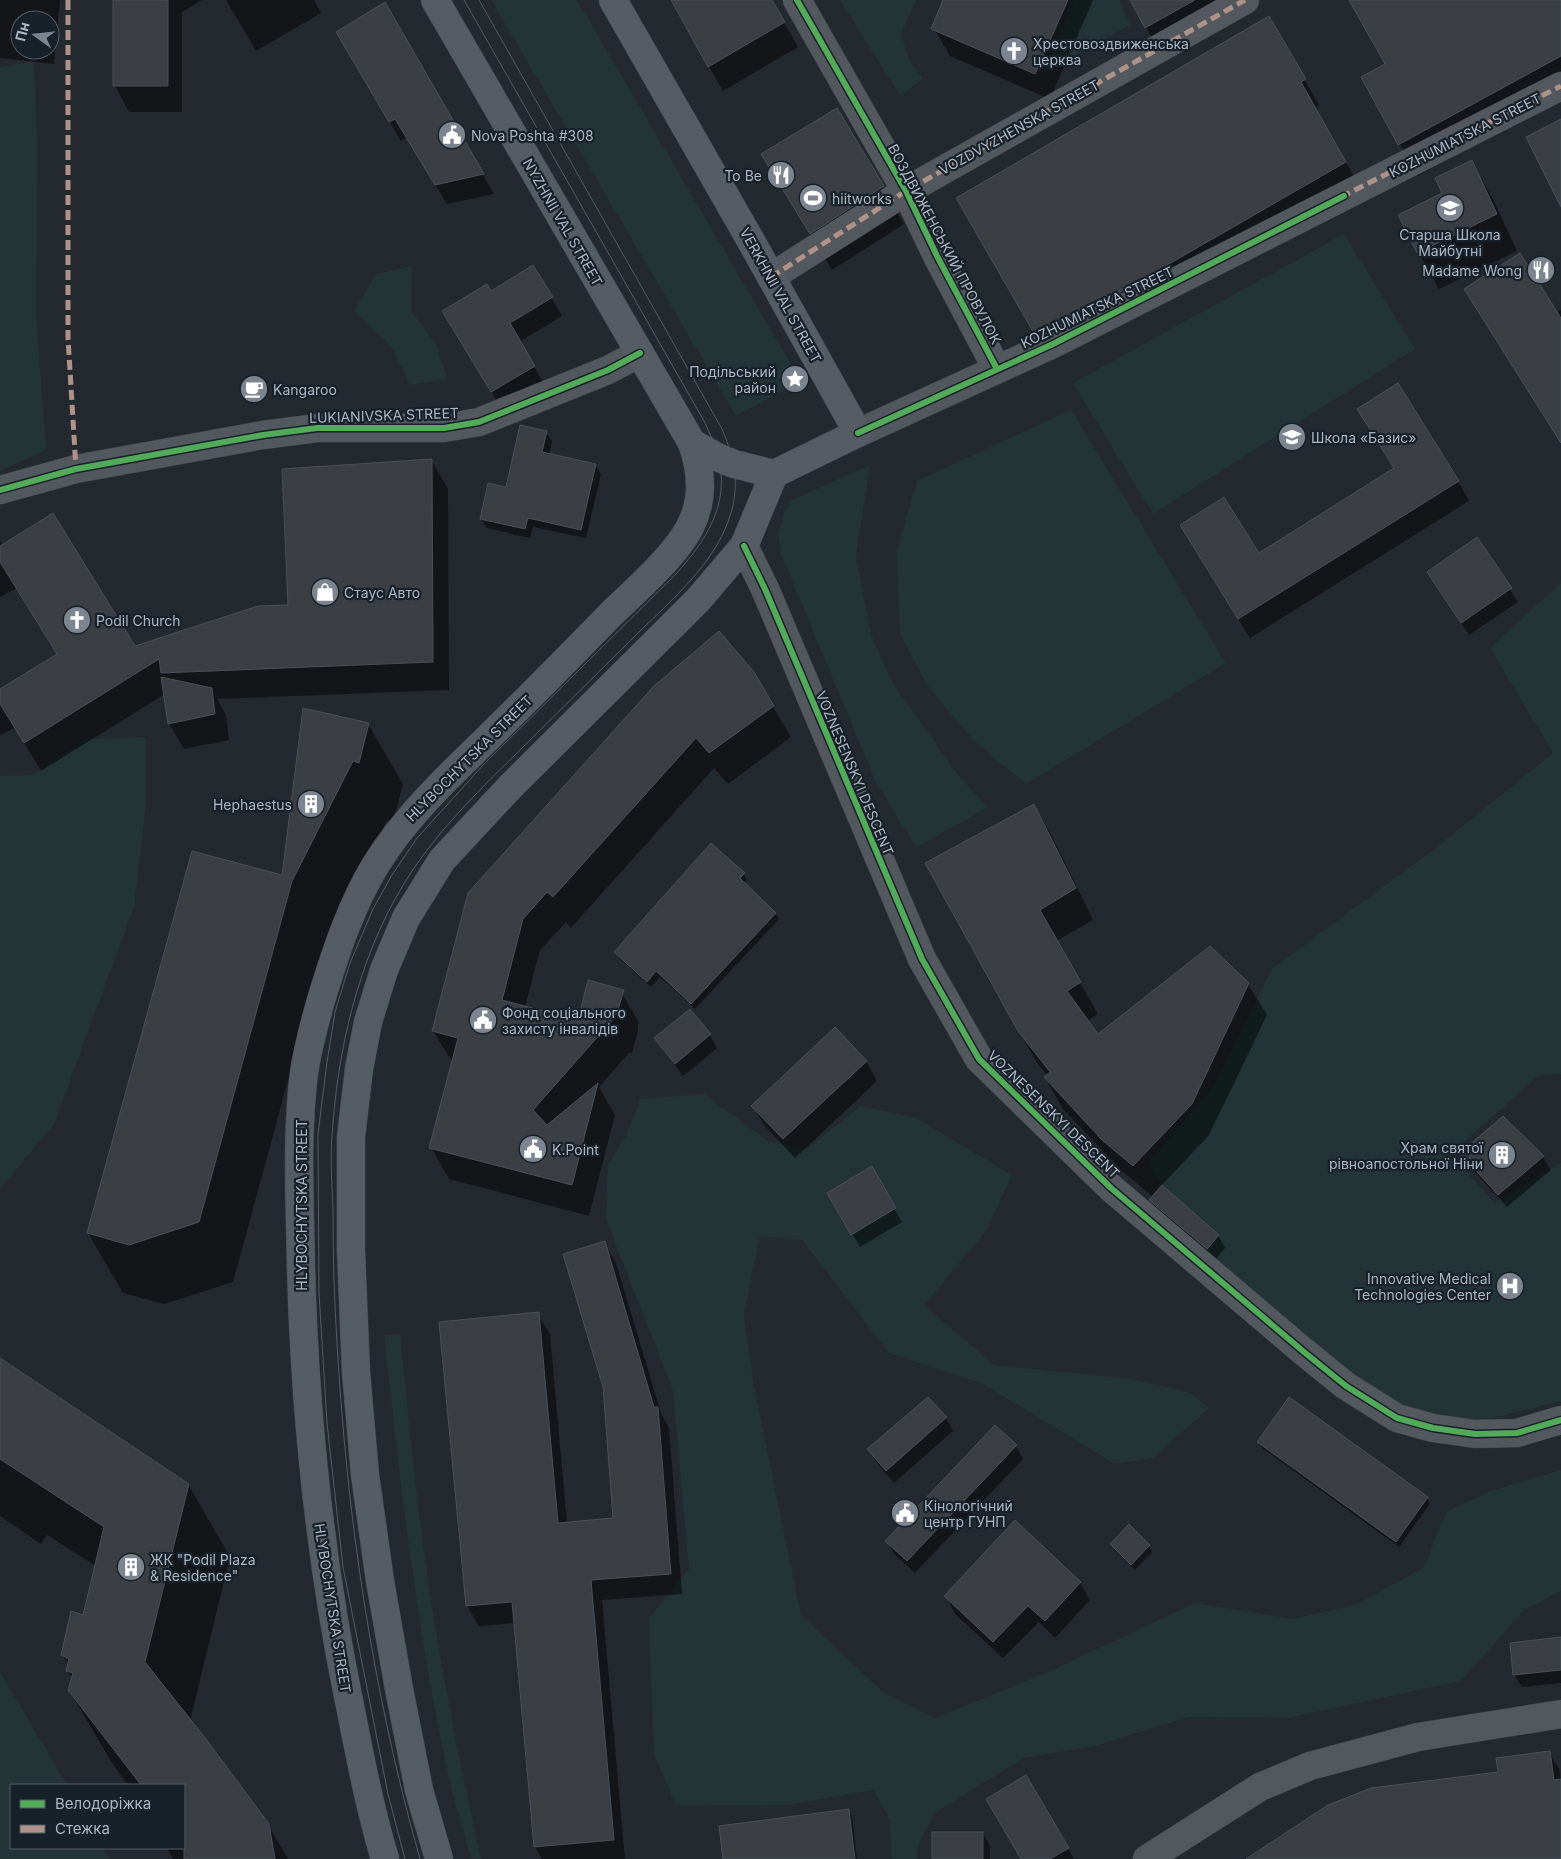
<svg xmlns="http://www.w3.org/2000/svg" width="1561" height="1859" viewBox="0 0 1561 1859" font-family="Inter,sans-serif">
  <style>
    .green { fill: #223435 }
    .shadow { fill: #0007; fill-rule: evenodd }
    .building { fill: #3b3f44; stroke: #4b5058 }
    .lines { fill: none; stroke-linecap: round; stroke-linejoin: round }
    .minor-casing { stroke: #404348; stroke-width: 29 }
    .secondary-casing { stroke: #404348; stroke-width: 29 }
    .minor { stroke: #53585e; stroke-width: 28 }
    .secondary { stroke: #565c63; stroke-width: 28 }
    .tram { stroke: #575c61; stroke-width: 1 }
    .quiet { stroke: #af9288; stroke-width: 5; stroke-dasharray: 10 5; stroke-linecap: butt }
    .cycleway-casing { stroke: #182029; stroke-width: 9 }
    .cycleway { stroke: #51ab58; stroke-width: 6 }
    .labels { text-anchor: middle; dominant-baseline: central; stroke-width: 4.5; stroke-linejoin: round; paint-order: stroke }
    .poi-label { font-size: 14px; fill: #acb6c2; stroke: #182029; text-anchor: start }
    .street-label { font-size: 14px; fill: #acb6c2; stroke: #182029 }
  </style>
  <rect width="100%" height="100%" fill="#24292f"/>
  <g class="green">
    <path d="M491,0H577L801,381L736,416Z"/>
    <path d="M840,0H916L901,35L911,63L923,78L900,96Z"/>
    <path d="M1074,0H1119L1130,25L1042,74Z"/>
    <path d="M34,61L37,145L36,315L46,450L0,471V67Z"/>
    <path d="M1344,234L1415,349L1153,514L1073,383Z"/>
    <path d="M412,266L411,311L436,344L447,379L410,385L391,346L354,311L376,274Z"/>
    <path d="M1071,410L1226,663L1026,784L974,741L927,685L900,634L897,549L917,481Z"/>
    <path d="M870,465L856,556L871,634L890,679L957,774L988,807L916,848L875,780L781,554L778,533L784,514L792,500Z"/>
    <path d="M1561,583V1074L1538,1076L1450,1154L1495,1203L1561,1163V1401L1485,1420L1439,1418L1399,1404L1330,1359L1206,1250L1219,1234L1162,1185L1148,1163L1214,1086L1272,969L1437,847L1553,753L1490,648Z"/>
    <path d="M146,737V805L134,907L54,1124L0,1189V776L31,775L87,739Z"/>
    <path d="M704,1094L769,1142L807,1149L861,1106L916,1118L1012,1175L987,1230L924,1305L994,1365L1132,1379L1192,1393L1209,1408L1153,1458L1115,1464L983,1384L889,1353L802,1240L760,1236L744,1315L754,1386L801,1615L884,1693L935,1718L1048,1672L1195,1603L1293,1619L1358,1604L1424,1567L1446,1512L1491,1491L1561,1470V1591L1524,1610L1461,1681L1288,1718L1188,1717L1095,1746L1024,1758L936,1812L917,1848V1859H892L890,1820L873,1790L788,1805L676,1806L654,1753L649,1618L689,1569L673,1391L606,1219L608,1163L626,1136L640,1099Z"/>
    <path d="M400,1334C406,1391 411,1447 418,1504C432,1623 455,1742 481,1859H471C464,1832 455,1805 449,1778C417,1632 400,1483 384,1335Z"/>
    <path d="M0,1672L67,1785H11V1848H103L110,1859H0Z"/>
  </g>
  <g class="shadow">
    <path d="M0,0H60L54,64L0,58ZM20,20H50V50H20Z"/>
    <path d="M114,0H202L182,12V112H129L115,86Z"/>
    <path d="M226,0H314L321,13L256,51Z"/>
    <path d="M671,0H771L798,47L723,91Z"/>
    <path d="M944,0H1093L1050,99L950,56L935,30Z"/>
    <path d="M1131,0H1223L1153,40Z"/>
    <path d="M1350,0H1561V96L1418,176L1362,78L1386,65Z"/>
    <path d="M385,4L494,194L447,204L407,137L401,141L349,52Z"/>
    <path d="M1269,18L1319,105L1315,108L1360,187L1050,360L958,199Z"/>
    <path d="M836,110L904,224L832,270L784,191Z"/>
    <path d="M1472,162L1493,199L1517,251L1439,289L1418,252L1443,194Z"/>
    <path d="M533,266L562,316L519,342L545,385L500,406L454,329L490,293Z"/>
    <path d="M1561,310V442L1556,313Z"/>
    <path d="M1370,429L1458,481L1469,501L1250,638L1192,545L1258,555L1395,469Z"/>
    <path d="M546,432L552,441L549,454L595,465L601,474L586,538L533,527L530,538L487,528L481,519L507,488Z"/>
    <path d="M432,461L448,489L449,690L217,699L226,715L229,740L184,749L169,724L165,694L41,771L15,728L0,735V691L58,655L17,588L0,597V541L3,546L134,648L290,606Z"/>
    <path d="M1477,539L1518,602L1469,635L1428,572Z"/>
    <path d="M753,673L791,737L728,784L714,768L571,928L566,922L540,950L525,1007L579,1021L620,990L638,1021V1031L632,1053H629L599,1087L615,1115L589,1216L449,1179L431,1147L453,1063L433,1031L470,894Z"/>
    <path d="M368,724L403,784L393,822L387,820L326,941L233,1282L164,1304L123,1293L88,1233Z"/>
    <path d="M1034,805L1052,836L1093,920L1056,941L1098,1014L1087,1021L1098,1036L1248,984L1267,1015L1209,1135L1161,1186L1218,1235L1225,1248L1214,1261L1158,1212L1150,1200L1153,1197L1122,1171L1063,1109L1045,1078L1048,1076L1037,1063L1019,1030Z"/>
    <path d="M744,874L747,880L743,884L775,913L779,919L695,1009L660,977L651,987L619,958L615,952Z"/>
    <path d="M690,1010L710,1035L717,1048L683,1076L668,1056L660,1043Z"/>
    <path d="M866,1061L877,1081L795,1158L764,1125L753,1106Z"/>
    <path d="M1503,1117L1543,1157L1551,1170L1507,1207L1469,1166L1461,1154Z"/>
    <path d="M871,1168L902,1222L860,1247L828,1193Z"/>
    <path d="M604,1243L616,1263L661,1413L669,1428L682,1594L602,1600L625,1859H542L535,1847L515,1623L479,1626L467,1606L538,1314L550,1334L567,1523L614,1519Z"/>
    <path d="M0,1360L188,1484L230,1557L190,1721L268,1825L288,1859H173L167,1848H184V1785H128L112,1763L69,1690L73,1680L68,1671L69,1666L62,1655L84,1616L96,1566L47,1535L41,1544L0,1516Z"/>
    <path d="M946,1418L953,1431L894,1483L876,1462L869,1449Z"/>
    <path d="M1258,1442L1427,1498L1430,1504L1399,1547L1262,1448Z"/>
    <path d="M1016,1446L1023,1459L915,1573L894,1554L887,1541Z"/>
    <path d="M1111,1544L1149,1546L1152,1552L1135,1570L1115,1550Z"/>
    <path d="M1080,1583L1090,1600L1055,1638L1039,1622L1003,1658L955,1614L946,1596Z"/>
    <path d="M1561,1639V1683L1522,1687L1514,1675Z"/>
    <path d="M1549,1752L1559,1769L1561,1781V1859H1248L1500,1773Z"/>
    <path d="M1026,1777L1074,1859H1023Z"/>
    <path d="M848,1810L852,1816L857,1859H725Z"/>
    <path d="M983,1833L990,1846V1859H933Z"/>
  </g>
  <g class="building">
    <rect x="113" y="0" width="55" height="86"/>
    <path d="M671,0H772L785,22L708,67Z"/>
    <path d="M943,0H1068L1035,74L931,29Z"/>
    <path d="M1130,0H1195L1145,28Z"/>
    <path d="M1349,0H1561V56L1398,145L1361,77L1385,64Z"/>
    <path d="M385,2L484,174L435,185L395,119L389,122L336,32Z"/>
    <path d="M1269,16L1306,79L1301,82L1346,162L1110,298L1035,335L956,198Z"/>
    <path d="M837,108L884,186L810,234L761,154Z"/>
    <path d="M1561,119V207L1526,137Z"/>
    <path d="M1472,160L1497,214L1417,253L1398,215L1442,193L1435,178Z"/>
    <path d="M1520,253L1561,318V443L1464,289Z"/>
    <path d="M533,265L553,297L510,323L535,366L491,392L442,311L487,284L491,291Z"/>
    <path d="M1398,383L1459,481L1238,619L1180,525L1224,497L1259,553L1394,468L1357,409Z"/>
    <path d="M520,425L547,431L542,452L596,464L581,530L528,518L525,529L480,519L488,483L506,487Z"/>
    <path d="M432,459L433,662L161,673L159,659L24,743L0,704V689L57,654L0,562V546L53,513L135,646L258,606L288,605L282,469Z"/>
    <path d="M1477,537L1512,588L1461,623L1427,572Z"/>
    <path d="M719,631L754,672L774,706L709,753L696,738L553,897L547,892L523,919L502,1000L578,1020L588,980L624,990L616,1016L533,1110L547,1125L598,1083L572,1185L429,1148L458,1038L432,1031L468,893L654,686Z"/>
    <path d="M161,677L212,688L215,714L168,724Z"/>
    <path d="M303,708L369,723L359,763L353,761L292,881L199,1222L129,1245L87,1233L192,851L282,875Z"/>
    <path d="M1034,804L1076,888L1040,910L1081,982L1067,991L1098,1034L1210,946L1249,983L1192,1104L1133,1166L1102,1140L1044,1077L1050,1072L1018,1031L925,863Z"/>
    <path d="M711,843L745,873L740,878L776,913L691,1004L656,971L647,982L614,952Z"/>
    <path d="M690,1009L711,1034L675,1064L654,1038Z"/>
    <path d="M835,1027L867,1061L783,1139L751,1106Z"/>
    <path d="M1503,1116L1544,1156L1498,1195L1460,1153Z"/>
    <path d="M872,1166L896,1208L851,1235L827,1193Z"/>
    <path d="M1162,1185L1219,1235L1207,1249L1149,1200Z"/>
    <path d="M605,1241L654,1407H658L671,1574L591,1580L614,1840L534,1847L512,1602L466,1606L439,1322L539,1312L558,1523L613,1518L603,1387L563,1254Z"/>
    <path d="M0,1358L189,1484L145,1662L206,1739L269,1824L275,1859H184V1785H141L68,1690L73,1673L66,1671L69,1659L61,1655L71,1611L83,1615L104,1527L0,1459Z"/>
    <path d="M928,1397L947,1417L886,1471L867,1449Z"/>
    <path d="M1289,1397L1428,1497L1396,1542L1257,1442Z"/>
    <path d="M995,1425L1017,1445L907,1561L885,1541Z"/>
    <path d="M1015,1520L1081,1582L1045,1621L1028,1606L993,1642L944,1596Z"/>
    <path d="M1129,1524L1150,1545L1131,1565L1110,1544Z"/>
    <path d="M1561,1637V1670L1513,1675L1510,1643Z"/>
    <path d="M1550,1751L1554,1780L1561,1779V1859H1246L1328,1805L1371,1788L1498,1772L1496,1758Z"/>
    <path d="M1026,1775L1069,1848L1050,1859H1021L986,1799Z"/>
    <path d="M849,1809L855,1859H723L719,1826Z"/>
    <rect x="932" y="1832" width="51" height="27"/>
  </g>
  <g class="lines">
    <defs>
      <g id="minor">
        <path d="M797,0L906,191L938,258L997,369"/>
        <path d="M771,277L906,191L1245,0"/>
        <path d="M858,433L1053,344L1561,86"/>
        <path d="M0,490L76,469L263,435L317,428H444L479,422L608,370L640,353"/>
        <path d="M744,546L765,589L922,959L979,1059L1111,1188L1304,1352L1346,1386L1397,1418L1433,1428L1475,1434L1517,1433L1561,1420"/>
        <path d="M1147,1859L1260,1787L1310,1766L1418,1737L1561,1714"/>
      </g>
      <g id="secondary">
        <path d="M613,0L751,241L858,433L774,474L734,464L719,458L692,443"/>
        <path d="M385,1859C370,1809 360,1757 350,1706C320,1561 305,1417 301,1269C300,1204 296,1138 304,1073C308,1047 315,1021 322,997C336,951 351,906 375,866C407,814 452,773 495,731C534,693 573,653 611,614C635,591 675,556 690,527C704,499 702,472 692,443L435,0"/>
        <path d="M439,1859L419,1790L399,1689L380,1581L365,1475L356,1372L351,1251V1137L359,1069L368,1022L384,970L406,918L442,860L511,786L698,600L744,546L774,474"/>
      </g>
    </defs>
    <use href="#minor" class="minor-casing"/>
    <use href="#secondary" class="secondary-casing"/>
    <use href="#minor" class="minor"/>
    <use href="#secondary" class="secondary"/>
    <g class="tram">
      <path d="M405,1859L388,1794L343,1567L327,1423L319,1293L318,1134L327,1062L335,1012L350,963L373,909L392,875L417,838L486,762L675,575C705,542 731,504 718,457C715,444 709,432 704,421L464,0"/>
      <path d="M420,1859C372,1690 347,1517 337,1343C334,1298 333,1253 333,1208C332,1184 330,1160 332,1137C337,1052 358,960 402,887C430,839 476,793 515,755C555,716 594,676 634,637C666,605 707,571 725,529C741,493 737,464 722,429L479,0"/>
    </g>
    <g class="quiet">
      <path d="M68,0V338L76,469"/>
      <path d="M1341,197L1561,86"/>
      <path d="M771,277L906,191L1245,0"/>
    </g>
    <defs>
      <g id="cycleway">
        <path d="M797,0L906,191L938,258L997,369"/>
        <path d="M858,433L1053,344L1344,196"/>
        <path d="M0,490L76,469L263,435L317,428H444L479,422L608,370L640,353"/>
        <path d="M744,546L765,589L922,959L979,1059L1111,1188L1304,1352L1346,1386L1397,1418L1433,1428L1475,1434L1517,1433L1561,1420"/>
      </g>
    </defs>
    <use href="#cycleway" class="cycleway-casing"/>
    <use href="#cycleway" class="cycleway"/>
  </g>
  <defs>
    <symbol id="church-disc" viewBox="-11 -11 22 22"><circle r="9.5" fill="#7c858f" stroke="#182029"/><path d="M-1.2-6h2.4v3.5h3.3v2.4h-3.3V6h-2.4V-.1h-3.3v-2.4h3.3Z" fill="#fff"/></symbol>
    <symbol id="civic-disc" viewBox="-11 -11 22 22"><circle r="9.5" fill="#7c858f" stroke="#182029"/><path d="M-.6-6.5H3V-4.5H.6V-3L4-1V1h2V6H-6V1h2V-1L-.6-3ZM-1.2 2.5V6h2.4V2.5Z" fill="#fff"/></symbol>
    <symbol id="restaurant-disc" viewBox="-11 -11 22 22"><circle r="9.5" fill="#7c858f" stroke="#182029"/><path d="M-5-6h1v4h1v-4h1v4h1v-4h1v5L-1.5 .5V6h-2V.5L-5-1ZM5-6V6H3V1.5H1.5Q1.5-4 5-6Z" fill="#fff"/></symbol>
    <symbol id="stadium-disc" viewBox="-11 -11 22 22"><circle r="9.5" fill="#7c858f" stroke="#182029"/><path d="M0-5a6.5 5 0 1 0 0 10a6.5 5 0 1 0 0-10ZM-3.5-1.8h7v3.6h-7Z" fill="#fff"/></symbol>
    <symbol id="school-disc" viewBox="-11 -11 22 22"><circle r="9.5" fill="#7c858f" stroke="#182029"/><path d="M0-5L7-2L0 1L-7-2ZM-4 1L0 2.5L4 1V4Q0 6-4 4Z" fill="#fff"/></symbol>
    <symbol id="sight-disc" viewBox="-11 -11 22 22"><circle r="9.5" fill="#7c858f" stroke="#182029"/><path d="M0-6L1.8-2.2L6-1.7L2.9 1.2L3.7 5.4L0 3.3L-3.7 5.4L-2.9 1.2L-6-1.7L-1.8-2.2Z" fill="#fff"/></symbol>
    <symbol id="cafe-disc" viewBox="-11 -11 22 22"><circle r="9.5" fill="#7c858f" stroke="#182029"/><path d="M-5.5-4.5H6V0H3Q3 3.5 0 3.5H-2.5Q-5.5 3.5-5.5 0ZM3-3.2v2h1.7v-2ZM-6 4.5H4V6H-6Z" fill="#fff"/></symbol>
    <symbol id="shop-disc" viewBox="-11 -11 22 22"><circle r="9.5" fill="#7c858f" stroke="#182029"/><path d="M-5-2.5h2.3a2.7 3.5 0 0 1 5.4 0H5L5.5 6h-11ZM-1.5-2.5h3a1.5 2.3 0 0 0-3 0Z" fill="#fff"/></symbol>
    <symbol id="building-disc" viewBox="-11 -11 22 22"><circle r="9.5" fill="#7c858f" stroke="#182029"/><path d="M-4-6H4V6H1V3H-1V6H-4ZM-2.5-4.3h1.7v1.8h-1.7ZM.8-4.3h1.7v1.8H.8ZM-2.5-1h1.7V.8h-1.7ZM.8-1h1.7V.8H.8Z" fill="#fff"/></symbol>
    <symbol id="hospital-disc" viewBox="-11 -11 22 22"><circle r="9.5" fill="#7c858f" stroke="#182029"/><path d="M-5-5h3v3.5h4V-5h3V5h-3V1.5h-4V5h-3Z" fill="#fff"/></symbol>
  </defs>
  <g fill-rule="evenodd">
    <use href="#church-disc" x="998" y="35" width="32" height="32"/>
    <use href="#civic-disc" x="436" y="119" width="32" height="32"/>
    <use href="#restaurant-disc" x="765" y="159" width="32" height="32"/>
    <use href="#stadium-disc" x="797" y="182" width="32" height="32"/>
    <use href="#school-disc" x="1434" y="192" width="32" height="32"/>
    <use href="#restaurant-disc" x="1525" y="254" width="32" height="32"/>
    <use href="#sight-disc" x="779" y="363" width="32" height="32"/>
    <use href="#cafe-disc" x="238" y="373" width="32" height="32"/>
    <use href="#school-disc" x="1276" y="421" width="32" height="32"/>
    <use href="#shop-disc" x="309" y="576" width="32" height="32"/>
    <use href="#church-disc" x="61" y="604" width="32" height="32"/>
    <use href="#building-disc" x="295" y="788" width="32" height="32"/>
    <use href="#civic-disc" x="467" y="1004" width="32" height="32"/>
    <use href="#civic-disc" x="517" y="1133" width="32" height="32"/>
    <use href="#building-disc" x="1486" y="1139" width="32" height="32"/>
    <use href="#hospital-disc" x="1494" y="1270" width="32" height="32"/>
    <use href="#civic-disc" x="889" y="1497" width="32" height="32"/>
    <use href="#building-disc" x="115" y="1551" width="32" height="32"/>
  </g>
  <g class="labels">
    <g class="poi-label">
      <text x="1033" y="43">Хрестовоздвиженська<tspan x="1033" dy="16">церква</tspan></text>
      <text x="471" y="135">Nova Poshta #308</text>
      <text x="762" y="175" text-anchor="end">To Be</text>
      <text x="832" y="198">hiitworks</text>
      <text x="1450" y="234" text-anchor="middle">Старша Школа<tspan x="1450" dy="16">Майбутні</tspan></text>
      <text x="1522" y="270" text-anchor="end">Madame Wong</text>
      <text x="776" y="371" text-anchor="end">Подільський<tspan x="776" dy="16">район</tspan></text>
      <text x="273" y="389">Kangaroo</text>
      <text x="1311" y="437">Школа «Базис»</text>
      <text x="344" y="592">Стаус Авто</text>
      <text x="96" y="620">Podil Church</text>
      <text x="292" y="804" text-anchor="end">Hephaestus</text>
      <text x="502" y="1012">Фонд соціального<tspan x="502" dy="16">захисту інвалідів</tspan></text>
      <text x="1483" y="1147" text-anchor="end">Храм святої<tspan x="1483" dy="16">рівноапостольної Ніни</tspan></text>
      <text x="552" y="1149">K.Point</text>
      <text x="1491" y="1278" text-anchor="end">Innovative Medical<tspan x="1491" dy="16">Technologies Center</tspan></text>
      <text x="924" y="1505">Кінологічний<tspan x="924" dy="16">центр ГУНП</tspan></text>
      <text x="150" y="1559">ЖК "Podil Plaza<tspan x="150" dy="16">&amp; Residence"</tspan></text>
    </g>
    <g class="street-label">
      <text transform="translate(1019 127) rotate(-29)">VOZDVYZHENSKA STREET</text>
      <text transform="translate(1465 135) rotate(-27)">KOZHUMIATSKA STREET</text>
      <text transform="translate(563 222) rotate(60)">NYZHNII VAL STREET</text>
      <text transform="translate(945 244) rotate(62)">ВОЗДВИЖЕНСЬКИЙ ПРОВУЛОК</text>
      <text transform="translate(781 295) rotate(61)">VERKHNII VAL STREET</text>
      <text transform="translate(1097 307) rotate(-26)">KOZHUMIATSKA STREET</text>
      <text transform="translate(384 415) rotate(-2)">LUKIANIVSKA STREET</text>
      <text transform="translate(469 758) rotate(-45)">HLYBOCHYTSKA STREET</text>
      <text transform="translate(855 773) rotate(67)">VOZNESENSKYI DESCENT</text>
      <text transform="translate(1054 1114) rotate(44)">VOZNESENSKYI DESCENT</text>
      <text transform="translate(301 1205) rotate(-90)">HLYBOCHYTSKA STREET</text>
      <text transform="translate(333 1608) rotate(81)">HLYBOCHYTSKA STREET</text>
    </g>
  </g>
  <rect x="10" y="1784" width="175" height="65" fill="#182029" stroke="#535c66"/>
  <rect x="20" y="1800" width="25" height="8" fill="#51ab58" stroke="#535c66"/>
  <text x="55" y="1809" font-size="15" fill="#acb6c2">Велодоріжка</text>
  <rect x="20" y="1825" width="25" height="8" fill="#af9288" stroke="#535c66"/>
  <text x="55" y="1834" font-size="15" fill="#acb6c2">Стежка</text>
  <g transform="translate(35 35) rotate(285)"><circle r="24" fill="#182029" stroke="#535c66"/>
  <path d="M0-4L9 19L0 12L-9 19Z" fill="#7c858f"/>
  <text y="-8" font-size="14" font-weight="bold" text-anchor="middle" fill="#acb6c2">Пн</text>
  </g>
</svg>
